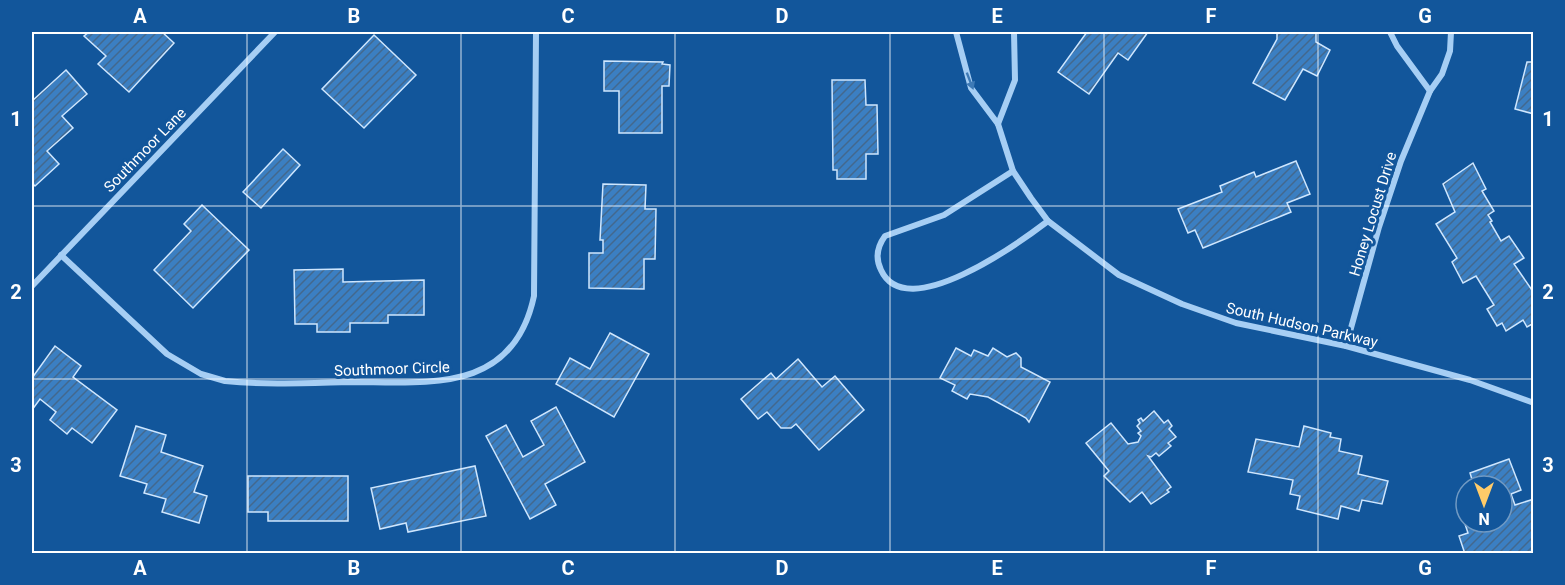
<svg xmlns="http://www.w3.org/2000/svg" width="1565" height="585" viewBox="0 0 1565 585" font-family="Roboto,sans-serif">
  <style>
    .building { fill: url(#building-hatch); stroke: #cee6fe; stroke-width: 1.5 }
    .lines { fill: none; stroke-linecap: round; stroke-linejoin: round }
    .minor { stroke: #a6cef4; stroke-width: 6 }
    .oneway { fill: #3e7ab6 }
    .grid { fill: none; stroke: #fff; stroke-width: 1.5; stroke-opacity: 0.55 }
    .labels { text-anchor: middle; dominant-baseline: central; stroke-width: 6; stroke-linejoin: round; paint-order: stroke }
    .street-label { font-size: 15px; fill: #fff; stroke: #12569b }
    .neatline { fill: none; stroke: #fff; stroke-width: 2 }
    .grid-label { font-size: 20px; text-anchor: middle; font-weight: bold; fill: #fff }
  </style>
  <defs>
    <pattern id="building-hatch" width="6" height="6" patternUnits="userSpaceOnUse" patternTransform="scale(1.5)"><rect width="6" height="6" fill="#3b7fc2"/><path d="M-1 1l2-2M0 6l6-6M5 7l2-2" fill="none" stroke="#43688d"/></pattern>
  </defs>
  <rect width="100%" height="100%" fill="#12569b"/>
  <g class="building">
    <path d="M89,32H162L174,43L129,92L98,64L106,56L84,36Z"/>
    <path d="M1087,32H1148L1128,60L1118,53L1089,94L1058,72Z"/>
    <path d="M1277,32H1316V42L1330,50L1317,76L1303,69L1285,100L1253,83L1277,39Z"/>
    <path d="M374,35L416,75L364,128L322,89Z"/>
    <path d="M604,61L663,62L662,64L670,65L669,86H662V133H619V91H604Z"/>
    <path d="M1527,62H1534V114L1515,109Z"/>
    <path d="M66,70L87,94L62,116L73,128L47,151L59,164L35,186L32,183V101Z"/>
    <path d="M832,80H865L866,105H877L878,154H866V179H837V170H833Z"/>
    <path d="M283,149L300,165L261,208L243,192Z"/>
    <path d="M1296,161L1310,194L1287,203L1291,212L1203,248L1195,230L1188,233L1178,209L1222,192L1220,186L1254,172L1256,177Z"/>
    <path d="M1473,163L1486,189L1482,191L1494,211L1488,215L1492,221L1490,222L1501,241L1509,236L1524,258L1514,264L1534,293V323L1527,327L1523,320L1506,331L1502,323L1497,326L1487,309L1494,305L1476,276L1463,283L1452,262L1457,258L1436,224L1455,212L1443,184Z"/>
    <path d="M603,184L646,185L645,209H656L655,259H644V289L589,288V253H603V240H600Z"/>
    <path d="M202,205L249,250L193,308L154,270L191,231L184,224Z"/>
    <path d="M343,269V282L424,280V315H388V323H350V332H317V324H295L294,270Z"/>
    <path d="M610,333L649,354L614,417L556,384L570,358L590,369Z"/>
    <path d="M55,346L81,366L73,377L117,410L92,443L72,428L67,434L50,420L56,412L40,399L32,410V378Z"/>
    <path d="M956,348L971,356L974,350L988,356L993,348L1007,357L1016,353L1021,358V367L1050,382L1029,422L1026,418L988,397L970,394L967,399L952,391L955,385L940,378Z"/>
    <path d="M798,359L822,387L835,376L864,410L819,450L796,424L791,428H781L767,412L758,419L741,399L771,373L776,379Z"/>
    <path d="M556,407L585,462L545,484L556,505L530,519L486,436L506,425L523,457L544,445L531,421Z"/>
    <path d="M1154,411L1164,423L1168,420L1172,426L1169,429L1176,437L1168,443L1171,446L1159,456L1156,453L1151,457L1148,456L1171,487L1167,490L1169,492L1151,504L1142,492L1130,502L1104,476L1109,471L1086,443L1111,423L1128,444L1138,442L1141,436L1138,433L1141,431L1137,426L1140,423L1138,420L1141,418L1143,421Z"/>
    <path d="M136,426L166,435L161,452L203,466L194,492L207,496L199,523L162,512L166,499L144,493L147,484L120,476Z"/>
    <path d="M1304,426L1331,433L1330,437L1341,439L1339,451L1362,456L1358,474L1388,481L1382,504L1362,500L1359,511L1341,506L1338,519L1297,509L1300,496L1290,494L1293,480L1248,472L1256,439L1299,447Z"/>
    <path d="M1509,459L1521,490L1511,494L1515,505L1534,499V554H1465L1459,536L1468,533L1464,521L1502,522V486H1474L1470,473Z"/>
    <path d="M475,466L486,516L408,532L406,523L380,529L371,488Z"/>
    <path d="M248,476H348V521H268V512H248Z"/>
  </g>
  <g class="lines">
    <g class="minor">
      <path d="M956,32L971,88L998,124L1013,171L1031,198L1048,221L1119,275L1182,304L1236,323L1346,346L1470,380L1534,403"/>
      <path d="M1390,32L1397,46L1430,91"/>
      <path d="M998,124L1015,80L1014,32"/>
      <path d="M1013,171L944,215L885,236C877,247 875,258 881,270C906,325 1019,243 1048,221"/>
      <path d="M61,255L167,354L201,374L225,381C266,385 307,383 349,382C427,382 513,395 534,296L536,32"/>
      <path d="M32,286L275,32"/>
      <path d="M1346,346L1379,227L1401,161L1430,91L1442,74L1450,51L1451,32"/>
    </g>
  </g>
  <defs><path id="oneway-solid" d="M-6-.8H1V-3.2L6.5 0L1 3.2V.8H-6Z" transform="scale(1.5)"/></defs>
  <use class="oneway" href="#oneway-solid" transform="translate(970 81) rotate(69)"/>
  <path class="grid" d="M247,32V554M461,32V554M675,32V554M890,32V554M1104,32V554M1318,32V554M32,206H1534M32,379H1534"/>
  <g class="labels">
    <g class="street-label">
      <text transform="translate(145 150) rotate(-46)">Southmoor Lane</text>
      <text transform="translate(1373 214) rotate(-73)">Honey Locust Drive</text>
      <text transform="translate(1302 325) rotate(13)">South Hudson Parkway</text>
      <text transform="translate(392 369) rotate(-2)">Southmoor Circle</text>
    </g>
  </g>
  <rect width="1565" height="585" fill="none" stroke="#12569b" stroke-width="66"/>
  <g transform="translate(1484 504) rotate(180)"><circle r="28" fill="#12569b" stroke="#719ac3" stroke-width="1.5"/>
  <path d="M0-4.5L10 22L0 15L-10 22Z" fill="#ffcb69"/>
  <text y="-9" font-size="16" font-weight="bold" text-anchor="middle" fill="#ffffff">N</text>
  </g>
  <rect x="33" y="33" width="1499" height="519" class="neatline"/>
  <g class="grid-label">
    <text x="140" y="23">A</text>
    <text x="354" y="23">B</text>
    <text x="568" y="23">C</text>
    <text x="782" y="23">D</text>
    <text x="997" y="23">E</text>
    <text x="1211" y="23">F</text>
    <text x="1425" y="23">G</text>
    <text x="16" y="126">1</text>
    <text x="1548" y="126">1</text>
    <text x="16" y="299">2</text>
    <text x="1548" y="299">2</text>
    <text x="16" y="472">3</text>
    <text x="1548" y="472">3</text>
    <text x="140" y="575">A</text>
    <text x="354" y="575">B</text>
    <text x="568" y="575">C</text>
    <text x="782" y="575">D</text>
    <text x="997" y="575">E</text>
    <text x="1211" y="575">F</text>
    <text x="1425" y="575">G</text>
  </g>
</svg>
